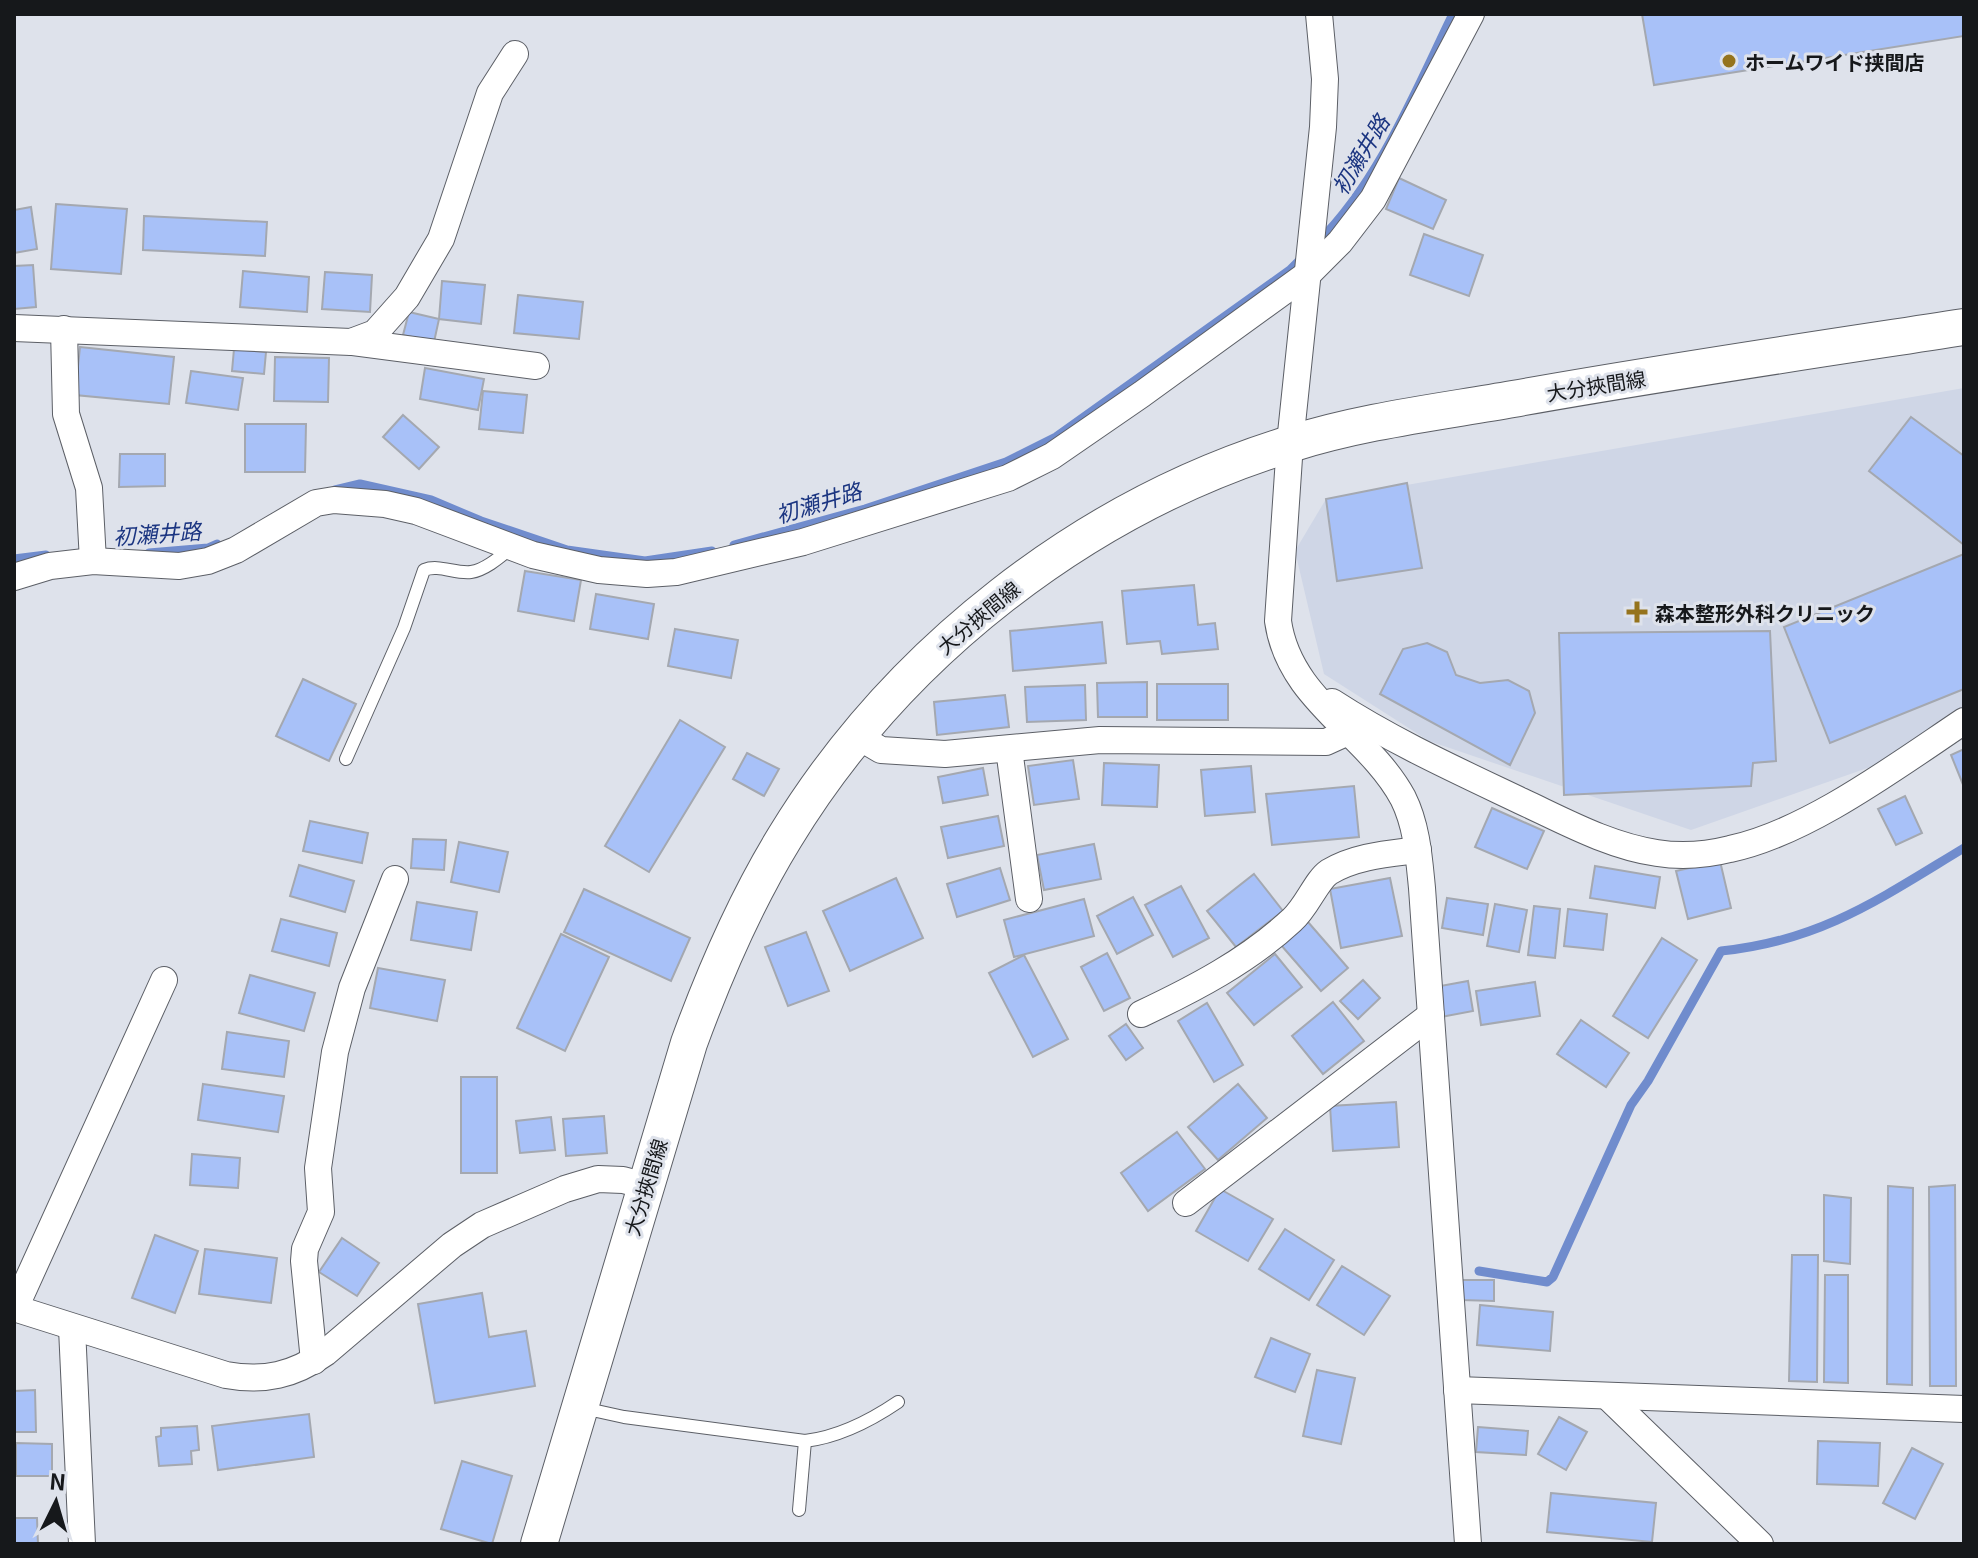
<svg xmlns="http://www.w3.org/2000/svg" width="1978" height="1558" viewBox="0 0 1978 1558" font-family="Georgia,'Noto Sans JP',serif">
  <style>
    .built { fill: #cfd6e6 }
    .lines { fill: none; stroke-linecap: round; stroke-linejoin: round }
    .stream { stroke: #708ccd; stroke-width: 9 }
    .building { fill: #a8c1f8; stroke: #a4a8b0; stroke-width: 2 }
    .lane-casing { stroke: #5c5f66; stroke-width: 14 }
    .street-casing { stroke: #5c5f66; stroke-width: 28 }
    .secondary-casing { stroke: #5c5f66; stroke-width: 38 }
    .lane { stroke: #fff; stroke-width: 12 }
    .street { stroke: #fff; stroke-width: 26 }
    .secondary { stroke: #fff; stroke-width: 36 }
    .poi-dot { fill: #95731c; stroke: #dee2eb; stroke-width: 3 }
    .labels { text-anchor: middle; dominant-baseline: central; stroke-width: 6; stroke-linejoin: round; paint-order: stroke }
    .poi-label { font-size: 20px; font-weight: bold; fill: #16181b; stroke: #dee2eb; text-anchor: start }
    .street-label { font-size: 20px; fill: #16181b; stroke: #dee2eb }
    .water-label { font-size: 22px; font-style: italic; fill: #1b3581; stroke: #dee2eb }
  </style>
  <rect width="100%" height="100%" fill="#dee2eb"/>
  <path class="built" d="M1964,388V734L1691,830L1429,741L1324,674L1295,551L1326,499Z"/>
  <g class="lines">
    <g class="stream">
      <path d="M1318,242C1379,182 1416,90 1453,14"/>
      <path d="M335,490L360,484L431,500L481,521L567,550L645,561L712,551"/>
      <path d="M734,545L865,509L1006,462L1056,437L1290,270L1302,258"/>
      <path d="M149,553L208,548L217,544"/>
      <path d="M14,559L46,555"/>
      <path d="M1479,1271L1547,1282L1553,1277L1631,1105L1648,1081L1721,951C1821,941 1881,898 1964,848"/>
    </g>
  </g>
  <g class="building">
    <path d="M1642,14H1964V36L1654,85Z"/>
    <path d="M1399,178L1446,200L1433,229L1386,209Z"/>
    <path d="M56,204L127,209L121,274L51,269Z"/>
    <path d="M31,207L37,249L14,253V210Z"/>
    <path d="M144,216L267,222L265,256L143,250Z"/>
    <path d="M1424,234L1483,255L1469,296L1410,275Z"/>
    <path d="M33,265L36,307L14,309V266Z"/>
    <path d="M243,271L309,277L307,312L240,307Z"/>
    <path d="M325,272L372,275L370,312L322,309Z"/>
    <path d="M442,281L485,285L481,324L439,319Z"/>
    <path d="M518,295L583,302L579,339L514,333Z"/>
    <path d="M409,312L439,319L434,342L403,335Z"/>
    <path d="M80,347L174,357L169,404L75,395Z"/>
    <path d="M234,349L266,352L264,374L232,371Z"/>
    <path d="M275,357L329,358L328,402L274,401Z"/>
    <path d="M425,368L484,379L478,410L420,399Z"/>
    <path d="M191,371L243,378L238,410L186,403Z"/>
    <path d="M483,391L527,395L523,433L479,429Z"/>
    <path d="M403,415L439,447L419,469L383,437Z"/>
    <path d="M1911,417L1964,456V545L1869,471Z"/>
    <path d="M245,424H306L305,472H245Z"/>
    <path d="M120,454H165V486L119,487Z"/>
    <path d="M1407,483L1422,568L1337,581L1326,499Z"/>
    <path d="M1964,554V689L1830,743L1784,627Z"/>
    <path d="M525,571L581,580L574,621L518,611Z"/>
    <path d="M1194,585L1198,625L1215,623L1218,649L1162,654L1160,641L1127,644L1122,591Z"/>
    <path d="M596,594L654,604L648,639L590,629Z"/>
    <path d="M1102,622L1106,663L1013,671L1010,631Z"/>
    <path d="M675,629L738,640L731,678L668,666Z"/>
    <path d="M1770,631L1776,761L1753,763L1751,786L1564,795L1559,633Z"/>
    <path d="M1427,643L1447,652L1456,675L1480,683L1508,680L1529,691L1535,713L1510,765L1380,694L1403,649Z"/>
    <path d="M303,679L356,704L329,761L276,736Z"/>
    <path d="M1147,682V717H1098L1097,683Z"/>
    <rect x="1157" y="684" width="71" height="36"/>
    <path d="M1085,685L1086,720L1027,722L1025,687Z"/>
    <path d="M1005,695L1009,727L937,735L934,702Z"/>
    <path d="M680,720L725,747L649,872L605,846Z"/>
    <path d="M1964,749V787L1951,755Z"/>
    <path d="M747,753L779,769L764,796L733,779Z"/>
    <path d="M1073,760L1079,799L1034,805L1028,766Z"/>
    <path d="M1104,763L1159,765L1157,807L1102,805Z"/>
    <path d="M1251,766L1255,812L1205,816L1201,770Z"/>
    <path d="M983,768L988,795L943,803L938,777Z"/>
    <path d="M1354,786L1359,837L1272,845L1266,794Z"/>
    <path d="M1905,796L1922,833L1896,845L1878,809Z"/>
    <path d="M1492,808L1544,831L1527,869L1475,847Z"/>
    <path d="M998,816L1004,846L948,858L941,827Z"/>
    <path d="M310,821L368,833L362,863L303,851Z"/>
    <path d="M413,839L446,840L444,870L411,868Z"/>
    <path d="M459,842L508,852L499,892L451,882Z"/>
    <path d="M1094,844L1101,879L1044,890L1037,855Z"/>
    <path d="M1720,861L1731,908L1688,919L1676,871Z"/>
    <path d="M299,865L354,881L345,912L290,896Z"/>
    <path d="M1595,866L1660,877L1655,908L1590,898Z"/>
    <path d="M1000,868L1010,900L957,917L947,884Z"/>
    <path d="M1254,874L1283,911L1236,947L1207,911Z"/>
    <path d="M896,878L923,938L850,971L823,911Z"/>
    <path d="M1390,878L1402,936L1341,948L1330,889Z"/>
    <path d="M1181,886L1209,938L1173,957L1145,905Z"/>
    <path d="M584,889L690,938L671,981L564,932Z"/>
    <path d="M1133,897L1153,935L1117,954L1097,916Z"/>
    <path d="M1447,898L1488,904L1483,935L1442,928Z"/>
    <path d="M1084,899L1094,936L1014,957L1004,920Z"/>
    <path d="M417,902L477,912L471,950L411,940Z"/>
    <path d="M1495,904L1527,910L1519,952L1487,946Z"/>
    <path d="M1534,906L1560,909L1555,958L1528,955Z"/>
    <path d="M1568,909L1607,914L1603,950L1564,946Z"/>
    <path d="M281,919L337,933L329,966L272,951Z"/>
    <path d="M1308,922L1348,968L1321,991L1281,945Z"/>
    <path d="M806,932L829,991L788,1006L765,947Z"/>
    <path d="M561,934L609,957L565,1051L517,1028Z"/>
    <path d="M1662,938L1697,960L1648,1038L1613,1016Z"/>
    <path d="M1107,953L1130,998L1104,1011L1081,967Z"/>
    <path d="M1275,954L1302,987L1254,1025L1227,993Z"/>
    <path d="M1024,955L1068,1039L1033,1057L989,973Z"/>
    <path d="M378,968L445,980L437,1021L370,1008Z"/>
    <path d="M250,975L315,993L304,1031L239,1013Z"/>
    <path d="M1363,980L1380,998L1358,1019L1340,1001Z"/>
    <path d="M1468,981L1473,1011L1441,1017L1435,987Z"/>
    <path d="M1535,982L1540,1016L1481,1025L1476,991Z"/>
    <path d="M1333,1002L1364,1041L1323,1074L1292,1036Z"/>
    <path d="M1207,1003L1243,1065L1214,1082L1178,1021Z"/>
    <path d="M1581,1020L1629,1053L1606,1087L1557,1054Z"/>
    <path d="M1126,1024L1143,1048L1126,1060L1109,1036Z"/>
    <path d="M227,1032L289,1041L284,1077L222,1069Z"/>
    <rect x="461" y="1077" width="36" height="96"/>
    <path d="M203,1084L284,1096L278,1132L198,1120Z"/>
    <path d="M1238,1084L1267,1118L1218,1160L1188,1127Z"/>
    <path d="M1396,1102L1399,1147L1333,1151L1330,1106Z"/>
    <path d="M604,1116L607,1153L566,1156L563,1119Z"/>
    <path d="M551,1117L555,1150L520,1153L516,1121Z"/>
    <path d="M1177,1132L1205,1169L1148,1211L1121,1173Z"/>
    <path d="M192,1154L240,1158L238,1188L190,1185Z"/>
    <path d="M1955,1185L1956,1386H1930L1929,1187Z"/>
    <path d="M1888,1186L1913,1188L1912,1385L1887,1384Z"/>
    <path d="M1220,1189L1273,1219L1248,1261L1196,1231Z"/>
    <path d="M1824,1195L1851,1198L1850,1264L1824,1261Z"/>
    <path d="M1285,1229L1334,1260L1309,1300L1259,1269Z"/>
    <path d="M155,1235L198,1251L175,1313L132,1298Z"/>
    <path d="M342,1238L379,1263L357,1296L319,1272Z"/>
    <path d="M205,1249L277,1258L271,1303L199,1294Z"/>
    <path d="M1792,1255H1818L1817,1382L1789,1381Z"/>
    <path d="M1342,1266L1390,1296L1364,1335L1317,1305Z"/>
    <path d="M1825,1275H1848V1383L1824,1382Z"/>
    <path d="M1462,1280H1494V1301L1462,1300Z"/>
    <path d="M482,1293L489,1337L526,1331L535,1386L435,1403L418,1304Z"/>
    <path d="M1480,1305L1553,1312L1550,1351L1477,1345Z"/>
    <path d="M1271,1338L1310,1354L1295,1392L1255,1377Z"/>
    <path d="M1317,1370L1355,1378L1341,1444L1303,1436Z"/>
    <path d="M35,1390L36,1432H14V1391Z"/>
    <path d="M309,1414L314,1457L218,1470L212,1426Z"/>
    <path d="M1559,1417L1587,1432L1566,1470L1538,1454Z"/>
    <path d="M197,1426L199,1450L191,1451L192,1464L159,1466L156,1437L161,1436V1428Z"/>
    <path d="M1478,1427L1528,1431L1526,1455L1476,1452Z"/>
    <path d="M1818,1441L1880,1443L1878,1486L1817,1484Z"/>
    <path d="M16,1443L52,1444V1476H16Z"/>
    <path d="M1912,1448L1943,1464L1915,1519L1883,1503Z"/>
    <path d="M462,1461L512,1476L492,1544L441,1529Z"/>
    <path d="M1551,1493L1656,1503L1652,1542L1547,1532Z"/>
    <path d="M14,1518H37L38,1544H14Z"/>
  </g>
  <g class="lines">
    <defs>
      <g id="lane">
        <path d="M346,759L404,628L424,570C439,564 455,574 471,572C485,570 500,557 511,548"/>
        <path d="M583,1408L624,1417L805,1441C839,1437 870,1421 898,1402"/>
        <path d="M799,1510L805,1441"/>
      </g>
      <g id="street">
        <path d="M1319,14L1325,79L1323,127L1290,443L1278,621C1289,700 1368,733 1403,798C1417,826 1419,858 1422,888L1468,1544"/>
        <path d="M14,328L351,342L375,333L407,297L441,239L490,93L515,54"/>
        <path d="M64,329L66,414L89,488L93,561"/>
        <path d="M353,342L536,366"/>
        <path d="M14,577L50,566L93,561L179,566L208,561L236,550L316,503L334,500L385,504L416,511L533,555L599,570L647,574L676,572L803,542L1008,478L1052,456L1142,394L1309,273L1340,242L1373,199L1471,14"/>
        <path d="M1332,702C1392,741 1456,770 1521,801C1564,821 1609,846 1657,853C1682,857 1706,855 1730,849C1807,833 1898,765 1964,721"/>
        <path d="M859,737L881,750L945,754L1100,740L1326,742L1348,732"/>
        <path d="M1009,749L1029,899"/>
        <path d="M1141,1014C1194,989 1248,961 1292,920C1307,907 1316,881 1329,872C1356,856 1387,854 1418,850"/>
        <path d="M1186,1203L1431,1015"/>
        <path d="M14,1308L226,1375C264,1382 294,1375 325,1353L452,1245L482,1225L565,1189L598,1179L623,1180L646,1186"/>
        <path d="M15,1308L164,980"/>
        <path d="M72,1328L82,1544"/>
        <path d="M314,1361L304,1261L305,1249L321,1212L318,1168L335,1052L352,988L395,879"/>
        <path d="M1457,1390L1964,1409"/>
        <path d="M1609,1398L1760,1544"/>
      </g>
      <path id="secondary" d="M539,1544L689,1043C715,972 745,902 785,837C897,653 1084,507 1290,444C1362,421 1439,412 1513,399C1663,372 1814,350 1964,327"/>
    </defs>
    <use href="#lane" class="lane-casing"/>
    <use href="#street" class="street-casing"/>
    <use href="#secondary" class="secondary-casing"/>
    <use href="#lane" class="lane"/>
    <use href="#street" class="street"/>
    <use href="#secondary" class="secondary"/>
  </g>
  <g class="poi-dot">
    <circle cx="1729" cy="61" r="8"/>
    <path d="M1633 600h8v8h8v8h-8v8h-8v-8h-8v-8h8z"/>
  </g>
  <g class="labels">
    <g class="poi-label">
      <text x="1745" y="61">ホームワイド挟間店</text>
      <text x="1655" y="612">森本整形外科クリニック</text>
    </g>
    <g class="street-label">
      <text transform="translate(1596 385) rotate(-9)">大分挾間線</text>
      <text transform="translate(978 617) rotate(-40)">大分挾間線</text>
      <text transform="translate(645 1187) rotate(-73)">大分挾間線</text>
    </g>
    <g class="water-label">
      <text transform="translate(1359 154) rotate(-59)">初瀬井路</text>
      <text transform="translate(818 501) rotate(-17)">初瀬井路</text>
      <text transform="translate(157 532) rotate(-4)">初瀬井路</text>
    </g>
  </g>
  <rect width="1978" height="1558" fill="none" stroke="#16181b" stroke-width="32"/>
  <g transform="translate(56 1502) rotate(5)" stroke="#dee2eb" stroke-width="6" paint-order="stroke">
  <path d="M0-6L14 30L0 20L-14 30Z" fill="#16181b"/>
  <text y="-12" font-size="22" font-weight="bold" text-anchor="middle" fill="#16181b">N</text>
  </g>
</svg>
